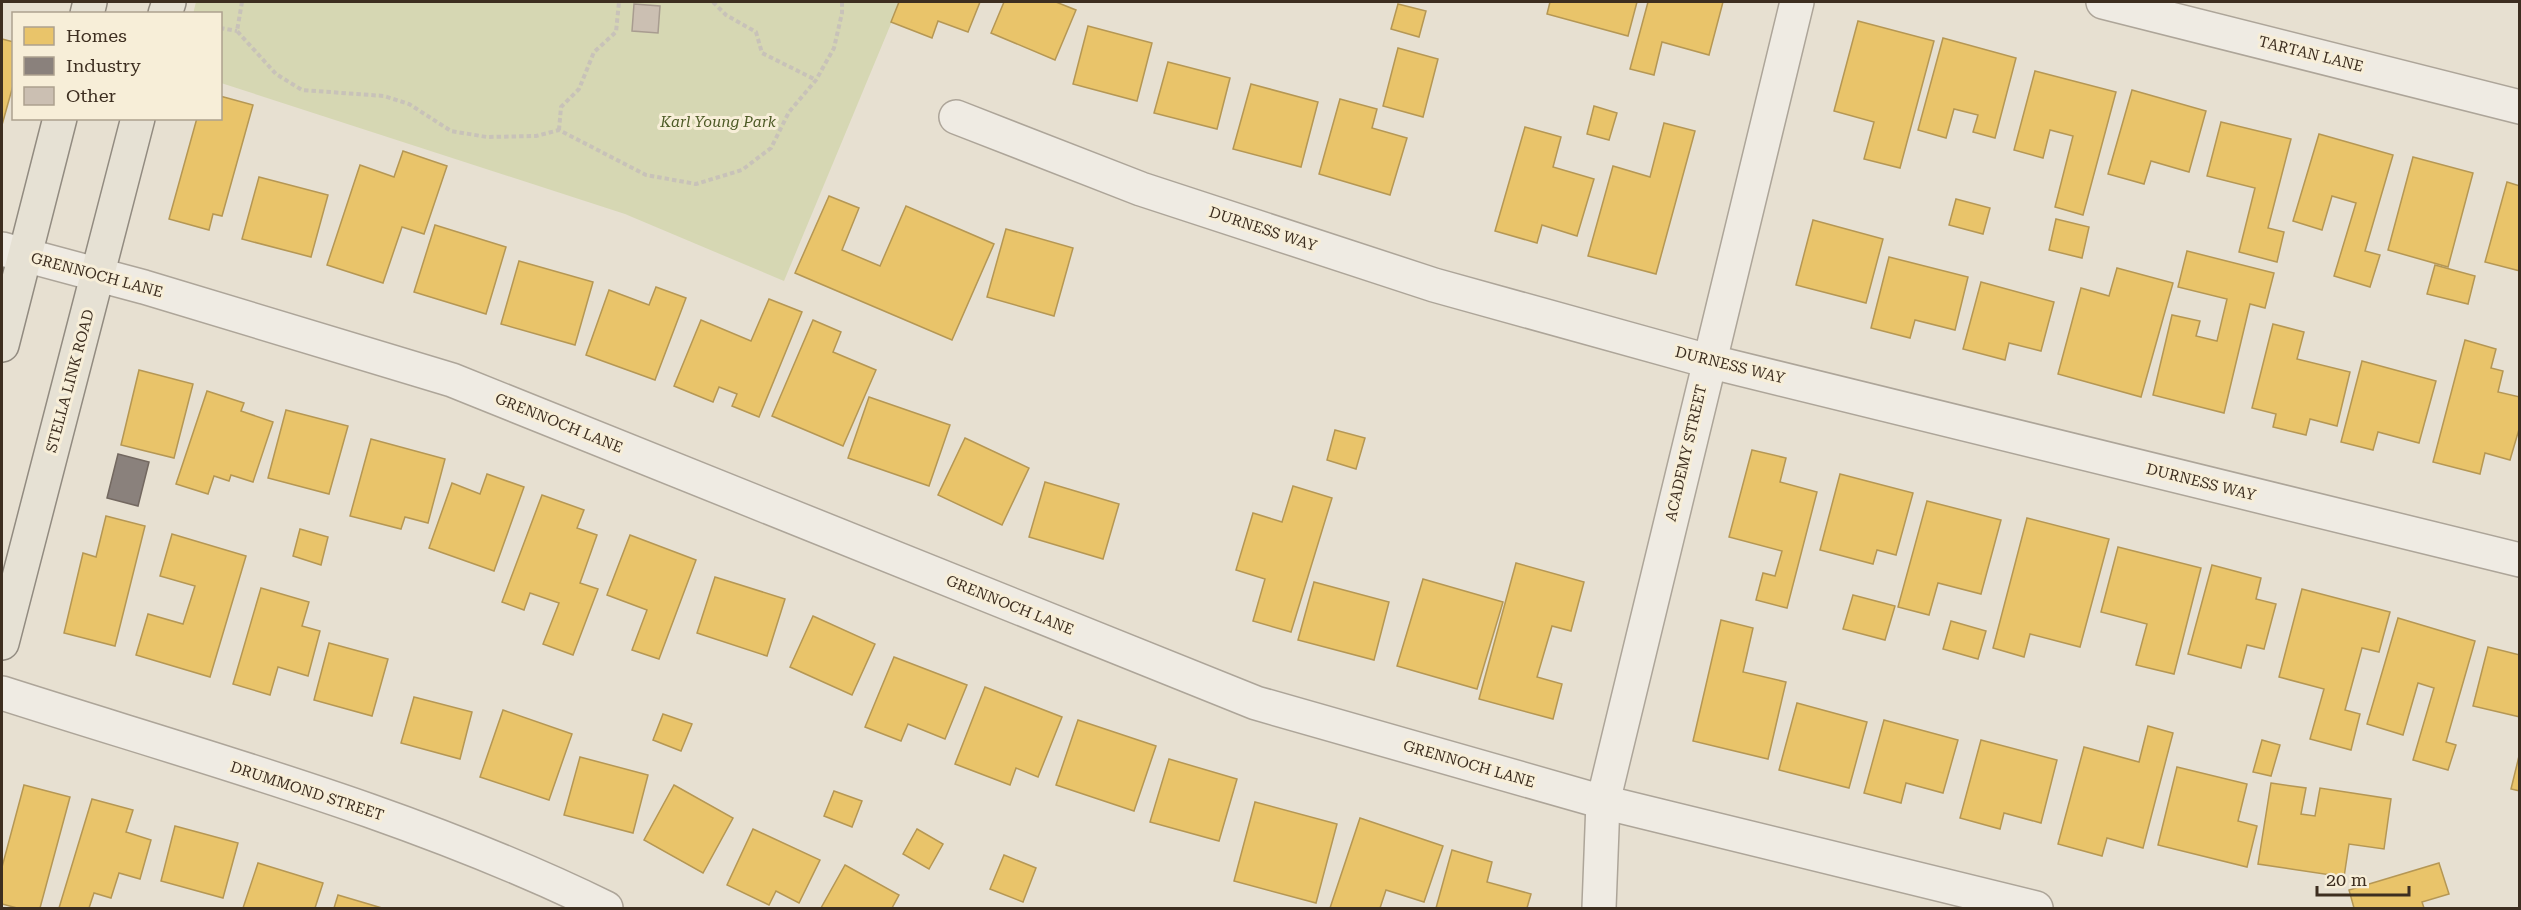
<svg xmlns="http://www.w3.org/2000/svg" width="2521" height="910" viewBox="0 0 2521 910" font-family="'Roboto Serif',serif">
  <style>
    .green { fill: #d6d7b3 }
    .homes { fill: #e9c46a; stroke: #b59754; stroke-width: 1.5 }
    .industry { fill: #8a817c; stroke: #736860; stroke-width: 1.5 }
    .building { fill: #cbbfb2; stroke: #a89c90; stroke-width: 1.5 }
    .lines { fill: none; stroke-linecap: round; stroke-linejoin: round }
    .minor-casing { stroke: #ada599; stroke-width: 36 }
    .major-casing { stroke: #928b80; stroke-width: 36 }
    .path { stroke: #c8c2b9; stroke-width: 4; stroke-dasharray: 4.5 3; stroke-linecap: butt }
    .minor { stroke: #efebe3; stroke-width: 33 }
    .major { stroke: #e6e1d4; stroke-width: 33 }
    .labels { text-anchor: middle; dominant-baseline: central; stroke-width: 6; stroke-linejoin: round; paint-order: stroke }
    .street-label { font-size: 15px; fill: #3d2e20; stroke: #f7eed8 }
    .park-label { font-size: 15px; font-style: italic; fill: #4d5a26; stroke: #f7eed8 }
  </style>
  <rect width="100%" height="100%" fill="#e7e0d1"/>
  <path class="green" d="M196,2H900L784,281L625,214L221,83L220,14H193Z"/>
  <g class="homes">
    <path d="M899,2H980L968,32L938,21L932,38L891,22Z"/>
    <path d="M1004,2H1056L1076,10L1055,60L991,33Z"/>
    <path d="M1550,2H1637L1628,36L1547,14Z"/>
    <path d="M1648,2H1723L1709,55L1662,42L1654,75L1630,69Z"/>
    <path d="M1398,4L1426,11L1419,37L1391,29Z"/>
    <path d="M1858,21L1934,41L1900,168L1864,159L1874,122L1834,111Z"/>
    <path d="M1088,26L1152,43L1137,101L1073,84Z"/>
    <path d="M1943,38L2016,58L1995,138L1973,132L1978,115L1954,109L1946,138L1918,130Z"/>
    <path d="M2,39L14,42V82L2,125Z"/>
    <path d="M1398,48L1438,59L1423,117L1383,106Z"/>
    <path d="M1168,62L1230,78L1217,129L1154,113Z"/>
    <path d="M2035,71L2116,92L2083,215L2055,207L2073,136L2050,130L2043,158L2014,150Z"/>
    <path d="M1251,84L1318,102L1301,167L1233,149Z"/>
    <path d="M2132,90L2206,111L2189,172L2151,161L2144,184L2108,174Z"/>
    <path d="M220,96L253,105L222,216L213,214L209,230L169,219L197,118H220Z"/>
    <path d="M1340,99L1377,109L1372,128L1407,138L1390,195L1319,174Z"/>
    <path d="M1594,106L1617,113L1609,140L1587,134Z"/>
    <path d="M2221,122L2291,139L2268,228L2284,232L2277,262L2239,252L2255,188L2207,176Z"/>
    <path d="M1664,123L1695,131L1656,274L1588,256L1613,166L1650,177Z"/>
    <path d="M1525,127L1561,137L1553,167L1594,179L1577,236L1542,225L1537,243L1495,231Z"/>
    <path d="M2319,134L2393,155L2365,251L2380,255L2370,287L2334,276L2356,203L2332,196L2322,230L2293,221Z"/>
    <path d="M403,151L447,166L424,234L402,227L383,283L327,265L360,165L394,177Z"/>
    <path d="M2413,157L2473,173L2448,267L2388,250Z"/>
    <path d="M259,177L328,195L311,257L242,239Z"/>
    <path d="M2507,182L2520,186V271L2485,262Z"/>
    <path d="M829,196L859,208L842,250L880,266L906,206L994,244L952,340L795,273Z"/>
    <path d="M1956,199L1990,208L1983,234L1949,225Z"/>
    <path d="M2056,219L2089,227L2082,258L2049,250Z"/>
    <path d="M1813,220L1883,239L1866,303L1796,285Z"/>
    <path d="M435,225L506,247L486,314L414,292Z"/>
    <path d="M1006,229L1073,248L1054,316L987,297Z"/>
    <path d="M2187,251L2274,273L2265,308L2250,304L2224,413L2153,395L2172,315L2200,321L2196,336L2217,341L2227,299L2178,287Z"/>
    <path d="M1889,257L1968,277L1955,330L1915,320L1910,338L1871,328Z"/>
    <path d="M519,261L593,282L575,345L501,324Z"/>
    <path d="M2435,265L2475,276L2468,304L2427,294Z"/>
    <path d="M2117,268L2173,283L2141,397L2058,374L2081,288L2109,296Z"/>
    <path d="M1981,282L2054,302L2041,351L2009,343L2005,360L1963,349Z"/>
    <path d="M656,287L686,298L655,380L586,355L609,290L649,305Z"/>
    <path d="M769,299L802,312L759,417L732,406L737,394L719,387L713,402L674,386L701,320L751,341Z"/>
    <path d="M813,320L841,332L833,352L876,370L843,446L772,416Z"/>
    <path d="M2273,324L2304,332L2297,359L2350,372L2337,426L2310,419L2306,435L2273,427L2276,414L2252,408Z"/>
    <path d="M2465,340L2496,349L2491,368L2503,371L2498,392L2520,397V426L2510,460L2485,453L2480,474L2433,462Z"/>
    <path d="M2362,361L2436,381L2419,443L2378,432L2373,450L2341,442Z"/>
    <path d="M139,370L193,384L174,458L121,445Z"/>
    <path d="M207,391L244,403L241,411L273,422L253,482L231,475L229,481L214,476L208,494L176,484Z"/>
    <path d="M869,397L950,425L929,486L848,458Z"/>
    <path d="M286,410L348,426L329,494L268,478Z"/>
    <path d="M1335,430L1365,438L1356,469L1327,460Z"/>
    <path d="M965,438L1029,468L1002,525L938,495Z"/>
    <path d="M371,439L445,459L428,523L405,517L401,529L350,516Z"/>
    <path d="M1752,450L1786,458L1780,482L1817,492L1787,608L1756,600L1763,573L1775,576L1782,551L1729,537Z"/>
    <path d="M487,474L524,487L494,571L429,548L452,483L480,494Z"/>
    <path d="M1840,474L1913,493L1896,555L1877,550L1873,564L1820,550Z"/>
    <path d="M1045,482L1119,504L1103,559L1029,537Z"/>
    <path d="M1293,486L1332,498L1291,632L1253,621L1265,579L1236,570L1253,513L1282,522Z"/>
    <path d="M542,495L584,510L577,528L597,535L580,583L598,589L573,655L543,644L559,603L530,593L524,610L502,602Z"/>
    <path d="M1927,501L2001,520L1981,594L1938,583L1929,615L1898,607Z"/>
    <path d="M106,516L145,526L115,646L64,633L83,553L96,557Z"/>
    <path d="M2027,518L2109,539L2080,647L2030,634L2024,657L1993,648Z"/>
    <path d="M300,529L328,537L321,565L293,556Z"/>
    <path d="M172,534L246,556L210,677L136,655L148,614L183,624L195,586L160,576Z"/>
    <path d="M630,535L696,560L659,659L632,650L647,610L607,595Z"/>
    <path d="M2118,547L2201,568L2174,674L2136,665L2147,624L2101,612Z"/>
    <path d="M1516,563L1584,582L1571,631L1552,626L1537,677L1562,684L1553,719L1479,699Z"/>
    <path d="M2212,565L2261,578L2256,599L2276,604L2264,649L2247,645L2241,668L2188,654Z"/>
    <path d="M715,577L785,599L767,656L697,633Z"/>
    <path d="M1423,579L1503,602L1477,689L1397,666Z"/>
    <path d="M1314,582L1389,602L1374,660L1298,640Z"/>
    <path d="M261,588L309,602L302,626L320,631L308,676L278,667L270,695L233,684Z"/>
    <path d="M2302,589L2390,612L2379,652L2362,648L2345,710L2360,714L2351,750L2310,739L2324,689L2279,677Z"/>
    <path d="M1853,595L1895,606L1885,640L1843,629Z"/>
    <path d="M813,616L875,644L852,695L790,667Z"/>
    <path d="M2398,618L2475,641L2446,742L2456,745L2448,770L2413,760L2434,688L2418,683L2403,735L2367,724Z"/>
    <path d="M1721,620L1753,628L1743,672L1786,682L1768,759L1693,741Z"/>
    <path d="M1951,621L1986,631L1978,659L1943,649Z"/>
    <path d="M329,643L388,659L372,716L314,700Z"/>
    <path d="M2488,647L2520,655V717L2473,706Z"/>
    <path d="M894,657L967,685L945,739L908,724L901,741L865,727Z"/>
    <path d="M985,687L1062,717L1038,777L1016,768L1010,785L955,764Z"/>
    <path d="M414,697L472,712L460,759L401,743Z"/>
    <path d="M1797,703L1867,722L1849,788L1779,770Z"/>
    <path d="M503,710L572,734L549,800L480,777Z"/>
    <path d="M663,714L692,724L681,751L653,740Z"/>
    <path d="M1078,720L1156,746L1134,811L1056,785Z"/>
    <path d="M1884,720L1958,740L1943,793L1906,783L1901,803L1864,793Z"/>
    <path d="M2148,726L2173,733L2143,848L2107,838L2102,856L2058,844L2084,747L2139,762Z"/>
    <path d="M1981,740L2057,760L2041,823L2004,813L2000,829L1960,818Z"/>
    <path d="M2262,740L2280,745L2271,776L2253,772Z"/>
    <path d="M2520,752V791L2511,789Z"/>
    <path d="M580,757L648,775L633,833L564,815Z"/>
    <path d="M1169,759L1237,779L1219,841L1150,822Z"/>
    <path d="M2177,767L2247,784L2238,821L2257,826L2247,867L2158,845Z"/>
    <path d="M2271,783L2306,788L2301,814L2315,816L2320,788L2391,799L2384,849L2349,844L2344,877L2258,864Z"/>
    <path d="M24,785L70,797L40,908H17L2,904V867Z"/>
    <path d="M674,785L733,818L703,873L644,840Z"/>
    <path d="M834,791L862,801L852,827L824,816Z"/>
    <path d="M92,799L133,810L126,832L151,840L140,879L119,873L111,898L94,893L89,908H59Z"/>
    <path d="M1255,802L1337,824L1316,903L1234,881Z"/>
    <path d="M1360,818L1443,846L1424,902L1386,890L1380,908H1330Z"/>
    <path d="M175,826L238,843L223,898L161,881Z"/>
    <path d="M753,829L820,860L799,903L776,891L769,905L727,885Z"/>
    <path d="M917,829L943,844L929,869L903,854Z"/>
    <path d="M1452,850L1492,862L1487,882L1531,894L1527,908H1436Z"/>
    <path d="M1004,855L1036,868L1023,902L990,889Z"/>
    <path d="M258,863L323,883L315,908H243Z"/>
    <path d="M2439,863L2449,894L2422,902L2424,908H2354L2349,890Z"/>
    <path d="M845,865L899,895L892,908H821Z"/>
    <path d="M338,895L382,908H334Z"/>
  </g>
  <path class="industry" d="M118,454L149,462L138,506L107,498Z"/>
  <path class="building" d="M634,4L660,6L658,33L632,31Z"/>
  <g class="lines">
    <defs>
      <g id="minor">
        <path d="M2103,2L2520,107"/>
        <path d="M956,117L1141,189L1434,285L1708,361L2520,560"/>
        <path d="M2,249L144,287L452,380L1256,703L1603,802L2036,908"/>
        <path d="M2,693C205,758 414,814 606,908"/>
        <path d="M1599,908L1603,802L1797,2"/>
      </g>
      <g id="major">
        <path d="M87,14L90,2"/>
        <path d="M165,14L169,2"/>
        <path d="M2,345L60,118"/>
        <path d="M2,643L138,118"/>
      </g>
    </defs>
    <use href="#minor" class="minor-casing"/>
    <use href="#major" class="major-casing"/>
    <g class="path">
      <path d="M242,2L237,31L276,74L302,90L384,96L409,104L451,131L487,137L536,136L559,130L646,175L696,184L742,170L771,148L789,112L816,80L834,48L842,13V2"/>
      <path d="M713,2L726,15L756,32L762,53L816,80"/>
      <path d="M220,28L237,31"/>
      <path d="M559,130L561,107L579,89L594,52L616,32L619,2"/>
    </g>
    <use href="#minor" class="minor"/>
    <use href="#major" class="major"/>
  </g>
  <g class="labels">
    <g class="street-label">
      <text transform="translate(2311 54) rotate(14)">TARTAN LANE</text>
      <text transform="translate(1263 229) rotate(18)">DURNESS WAY</text>
      <text transform="translate(97 275) rotate(15)">GRENNOCH LANE</text>
      <text transform="translate(1730 365) rotate(14)">DURNESS WAY</text>
      <text transform="translate(70 381) rotate(-75)">STELLA LINK ROAD</text>
      <text transform="translate(559 423) rotate(22)">GRENNOCH LANE</text>
      <text transform="translate(1686 453) rotate(-77)">ACADEMY STREET</text>
      <text transform="translate(2201 482) rotate(14)">DURNESS WAY</text>
      <text transform="translate(1010 605) rotate(22)">GRENNOCH LANE</text>
      <text transform="translate(1469 764) rotate(16)">GRENNOCH LANE</text>
      <text transform="translate(307 791) rotate(18)">DRUMMOND STREET</text>
    </g>
    <g class="park-label">
      <text x="718" y="122">Karl Young Park</text>
    </g>
  </g>
  <rect width="2521" height="910" fill="none" stroke="#3d2e20" stroke-width="6"/>
  <rect x="12" y="12" width="210" height="108" fill="#f7eed8" stroke="#ada18e" stroke-width="1.5"/>
  <rect x="24" y="27" width="30" height="18" fill="#e9c46a" stroke="#ada18e" stroke-width="1.5"/>
  <text x="66" y="42" font-size="18" fill="#3d2e20">Homes</text>
  <rect x="24" y="57" width="30" height="18" fill="#8a817c" stroke="#ada18e" stroke-width="1.5"/>
  <text x="66" y="72" font-size="18" fill="#3d2e20">Industry</text>
  <rect x="24" y="87" width="30" height="18" fill="#cbbfb2" stroke="#ada18e" stroke-width="1.5"/>
  <text x="66" y="102" font-size="18" fill="#3d2e20">Other</text>
  <path d="M2317 886v9h92v-9" fill="none" stroke="#3d2e20" stroke-width="3"/>
  <text x="2326" y="886" font-size="18" fill="#3d2e20" stroke="#f7eed8" stroke-width="4.5" paint-order="stroke">20 m</text>
</svg>
